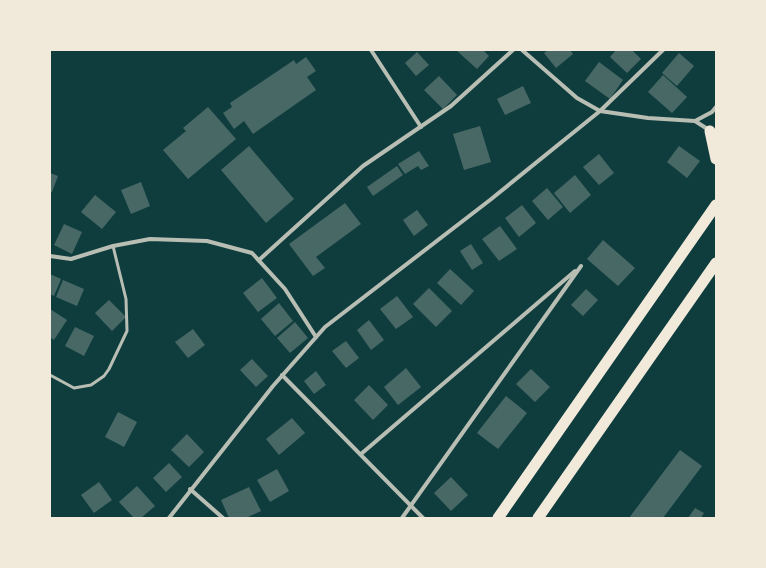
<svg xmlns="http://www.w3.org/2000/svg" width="766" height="568" viewBox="0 0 766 568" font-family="'Work Sans',sans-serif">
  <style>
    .building { fill: #486865 }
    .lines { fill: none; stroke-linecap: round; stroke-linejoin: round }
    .service { stroke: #b8beb3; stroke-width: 3 }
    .minor { stroke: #b8beb3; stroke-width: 4 }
    .trunk { stroke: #f1e9da; stroke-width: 11 }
  </style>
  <rect width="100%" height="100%" fill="#0f3d3e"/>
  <g class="building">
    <path d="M456,50H483L489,56L477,69Z"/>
    <path d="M548,50H570L573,54L556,68L544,53Z"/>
    <path d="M616,50H632L641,59L627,73L610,57Z"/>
    <path d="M417,52L429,65L416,76L405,63Z"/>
    <path d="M679,53L694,66L677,86L662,73Z"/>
    <path d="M306,57L316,71L307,77L316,90L253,134L244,121L234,129L223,113L232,107L230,103L294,60L296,64Z"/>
    <path d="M599,62L623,80L610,99L585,81Z"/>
    <path d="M663,75L687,97L672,113L648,92Z"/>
    <path d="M439,76L457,95L443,109L424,90Z"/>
    <path d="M523,86L531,103L505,115L497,99Z"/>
    <path d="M208,107L236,139L188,179L163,150L186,131L183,128Z"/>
    <path d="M480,126L491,162L464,170L453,134Z"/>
    <path d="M249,146L294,199L266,223L221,170Z"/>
    <path d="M679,146L700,161L687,178L667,162Z"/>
    <path d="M419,151L429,166L421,170L418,166L405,174L398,164Z"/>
    <path d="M599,154L614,173L599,185L583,167Z"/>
    <path d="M397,166L403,175L373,196L367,187Z"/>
    <path d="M50,173L58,176L52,192H50Z"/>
    <path d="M575,175L591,195L570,213L554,193Z"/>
    <path d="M141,182L150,206L131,214L121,190Z"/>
    <path d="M547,188L563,207L548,220L532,201Z"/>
    <path d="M95,195L116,212L102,229L81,212Z"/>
    <path d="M345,203L361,224L316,257L325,268L313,276L289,244Z"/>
    <path d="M522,205L536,223L519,237L505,218Z"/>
    <path d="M417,210L428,225L414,236L403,220Z"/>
    <path d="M64,224L82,232L72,254L54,245Z"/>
    <path d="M500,226L517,249L499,261L482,239Z"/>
    <path d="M603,240L635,268L618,286L587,259Z"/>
    <path d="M471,244L483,263L472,270L460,251Z"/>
    <path d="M450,269L474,291L461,305L437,283Z"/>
    <path d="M50,274L61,279L54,296L50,294Z"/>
    <path d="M262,278L277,298L258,312L243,293Z"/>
    <path d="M63,280L84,289L77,306L56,297Z"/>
    <path d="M429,288L452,311L436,327L413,304Z"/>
    <path d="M586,289L598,300L583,316L571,305Z"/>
    <path d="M397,296L413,317L396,329L380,309Z"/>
    <path d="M109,300L126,317L112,331L95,313Z"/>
    <path d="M279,303L293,321L275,336L261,319Z"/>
    <path d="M50,309L67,320L54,340L50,337Z"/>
    <path d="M369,320L384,340L371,350L357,330Z"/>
    <path d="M295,322L308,338L290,353L277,338Z"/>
    <path d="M75,327L94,336L84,356L65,346Z"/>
    <path d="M193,329L205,345L188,358L175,342Z"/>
    <path d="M346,341L359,358L346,368L332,351Z"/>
    <path d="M252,359L268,376L256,387L240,370Z"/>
    <path d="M406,368L421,387L398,405L384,387Z"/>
    <path d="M531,369L550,387L535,402L516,384Z"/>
    <path d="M316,371L326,385L314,394L304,381Z"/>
    <path d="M369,385L388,405L373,420L354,400Z"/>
    <path d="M506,396L527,413L498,449L477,433Z"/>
    <path d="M118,412L137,422L124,447L105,437Z"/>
    <path d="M292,418L305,433L279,455L266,439Z"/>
    <path d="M187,434L204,452L189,467L171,450Z"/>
    <path d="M680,450L702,466L663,518H629Z"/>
    <path d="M169,463L182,477L166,492L153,478Z"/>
    <path d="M277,469L289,491L270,502L257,480Z"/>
    <path d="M451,477L468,495L451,511L434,493Z"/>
    <path d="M99,482L112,500L94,513L81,495Z"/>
    <path d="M137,486L155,506L141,518H134L119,502Z"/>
    <path d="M249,487L261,511L246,518H229L221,500Z"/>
    <path d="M695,508L704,513L701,518H688Z"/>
  </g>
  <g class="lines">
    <path class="service" d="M50,375L74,388L91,385L104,376L109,369L127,331L126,299L113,246"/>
    <g class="minor">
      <path d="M371,50L421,127"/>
      <path d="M522,50L577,98L600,111L648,118L695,121L709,130"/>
      <path d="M695,121L712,112L716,107"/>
      <path d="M50,256L71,259L113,246L150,239L207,241L252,253L285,289L316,337"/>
      <path d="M259,260L363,166L451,106L513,50"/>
      <path d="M282,375L423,518"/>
      <path d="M361,454L575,271"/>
      <path d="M190,489L223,518"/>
      <path d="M169,518L273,386L325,327L490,200L600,111L663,50"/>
      <path d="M402,518L581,266"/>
    </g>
    <g class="trunk">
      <path d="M710,131L716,159"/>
      <path d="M498,518L716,205"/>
      <path d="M538,518L716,263"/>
    </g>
  </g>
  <rect width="766" height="568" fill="none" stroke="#f1e9da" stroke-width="102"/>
</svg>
